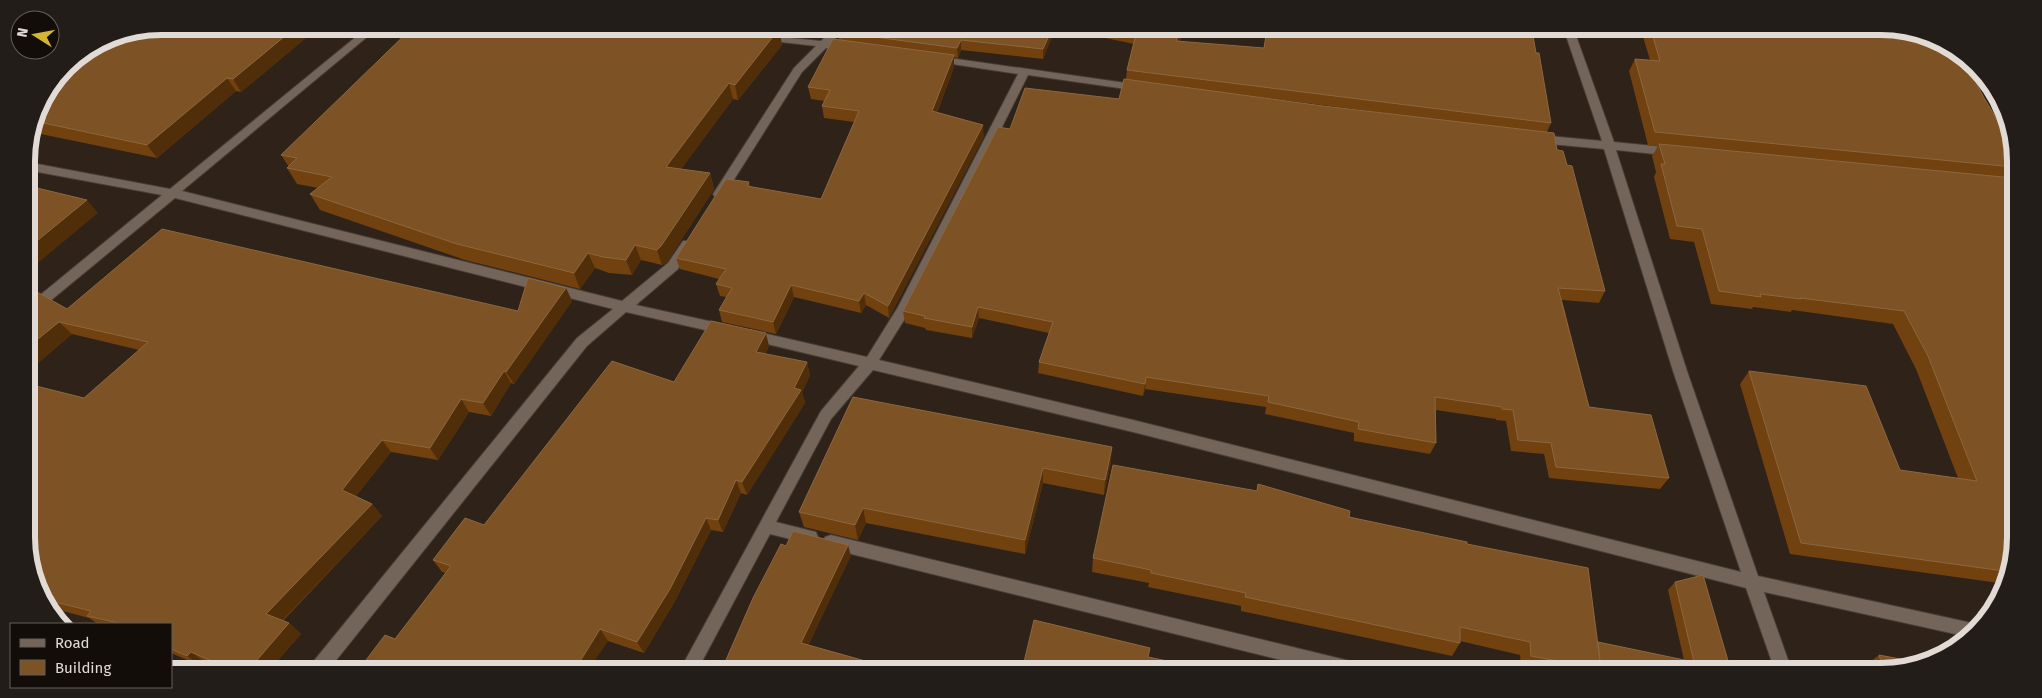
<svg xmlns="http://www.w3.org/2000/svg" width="2042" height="698" viewBox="0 0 2042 698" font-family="'Fira Sans',sans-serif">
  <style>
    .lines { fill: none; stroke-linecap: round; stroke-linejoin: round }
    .minor-casing { stroke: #473d36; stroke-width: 2 }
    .minor { fill: #73655a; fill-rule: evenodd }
    .wall { fill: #71410f; fill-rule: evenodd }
    .shaded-wall { fill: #512e0a }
    .building { fill: #7d5224; stroke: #8d6740 }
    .rim { fill: none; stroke: #e2dad4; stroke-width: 6 }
  </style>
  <rect width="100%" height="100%" fill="#2e2219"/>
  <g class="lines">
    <defs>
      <g id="minor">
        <path d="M368,27H379L182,191L622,301L668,263L683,241H691L693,244L678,269L636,305L727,325L732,326L734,330L732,334L727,335L626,312L587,346L330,668H311L313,662L577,338L613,309L175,198L38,311H28V305L162,195L27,170V162L170,189Z"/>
        <path d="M834,28H845L832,42L852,45L853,47L852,49L826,48L802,72L723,197H715L713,194L715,191L794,68L816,46L763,40L759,39L758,37L759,35L821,41Z"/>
        <path d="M1564,30H1574L1614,142L1674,148L1680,152L1674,156L1616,150L1687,371L1758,576L1981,625L1969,637L1764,592L1792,671H1775L1746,588L1133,432L873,370L831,419L776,522L816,532L818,537L816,542L810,544L770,534L698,669L681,668L821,411L859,366L750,340L745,339L743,335L745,331L750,330L867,357L898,307L1018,74L932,61L931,59L932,57L936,56L1140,85L1146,88L1140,91L1028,75L911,309L879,360L1133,420L1741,572L1673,371L1604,149L1539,143L1533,139L1539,135L1602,141Z"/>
        <path d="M831,535L1354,662L1360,664L1363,670H1321L1301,665V670H1283L1285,661L831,549L825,547L823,542L825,537Z"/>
      </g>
    </defs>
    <use href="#minor" class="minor-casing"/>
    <use href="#minor" class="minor"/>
  </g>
  <g class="wall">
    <path d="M161,26L319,27L241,92L236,91L157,158L31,132L37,109Z"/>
    <path d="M413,27L795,28L789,35L780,34L782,45L738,100L733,99L681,169L710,173L714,189L667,262L662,265L641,260L632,275L609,273L595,268L580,289L465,260L320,210L310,194L318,188L297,184L287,168L289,167L281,155Z"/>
    <path d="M840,28L1055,29L1043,59L961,50L958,58L954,57V67L937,113L984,136L889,318L866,305L861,313L794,297L776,334L722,322L719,310L726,297L720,296L716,284L719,279L680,269L676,258L749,182L750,187L821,199L854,122L824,118L822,106L824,101L811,99L808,87L839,40L838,32Z"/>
    <path d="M1062,29H1185L1180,41L1551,123L1547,132L1567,165L1605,291L1599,303L1562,300L1589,407L1669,478L1660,489L1549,478L1544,454L1511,451L1506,421L1496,420V419L1436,410V443L1430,454L1354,441V433L1265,414L1266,407L1145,389L1143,396L1038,373L1039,362L1049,333L979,318L972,338L926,330L925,328L905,323L903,311L1010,129L1119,99L1126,79L1127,70L1134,44ZM1243,95L1416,117L1323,106Z"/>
    <path d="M1641,30L1916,31L1984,98L2009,139L2013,140L2011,572L2006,584L1790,554L1740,384L1749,371L1900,470L1958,478L1916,369L1893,324L1792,310L1791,312L1753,307L1752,309L1711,304L1694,242L1670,239L1654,177L1656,172L1652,156L1658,146L1648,145L1629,71L1635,59L1650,60Z"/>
    <path d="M27,288L34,294L67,309L518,311L566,288L572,301L514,384L511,383L491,416L469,412L438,460L391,452L356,496L372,504L382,516L283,621L289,623L301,634L272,667H216L205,662L201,666L171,653V624H98L89,618L51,608L29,563L84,398L139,350L72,334L38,363L28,359Z"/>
    <path d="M769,346L765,354L807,362L810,375L802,392L805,403L747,495L741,493L723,532L711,530L675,601L644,653L608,641L395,639L446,573L442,572L433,560L484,525L674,382Z"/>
    <path d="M853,397L1111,462L1104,495L1043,483L1025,554L866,523L858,540L804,527L799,512Z"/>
    <path d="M1349,517L1467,544L1598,642L1684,660L1668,590L1675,582L1731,671H1534L1521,668L1520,655L1460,641V643L1452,656L1241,611V606L1148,587L1149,583L1092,572L1093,558Z"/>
    <path d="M1879,655L1890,671H1861V669Z"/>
    <path d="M1148,657L1211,670L1024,669V662Z"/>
  </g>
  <g class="shaded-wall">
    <path d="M296,27H319L241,92L233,79Z"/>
    <path d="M788,28H795L789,35Z"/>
    <path d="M779,29L782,45L738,100L735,85Z"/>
    <path d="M1052,29H1055L1043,59V49Z"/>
    <path d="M1182,29H1185L1175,51L1176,41Z"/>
    <path d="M961,40V50L958,58L957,48Z"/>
    <path d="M954,55V67L933,123L932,111Z"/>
    <path d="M227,78L236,91L157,158L147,145Z"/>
    <path d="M729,83L733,99L671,183L666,167Z"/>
    <path d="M983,125L984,136L889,318L888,306Z"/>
    <path d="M710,173L714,189L667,262L662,265L657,250Z"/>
    <path d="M87,200L98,213L27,272V249Z"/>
    <path d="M635,245L641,260L632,275L626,260Z"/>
    <path d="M588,253L595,268L580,289L574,273Z"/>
    <path d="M791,285L794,297L776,334L773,322Z"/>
    <path d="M27,288L35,296L27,303Z"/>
    <path d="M566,288L572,301L514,384L506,372Z"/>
    <path d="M864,293L866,305L861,313L859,301Z"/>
    <path d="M978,307L979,318L972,338V327Z"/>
    <path d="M59,322L72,334L38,363L28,353V347Z"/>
    <path d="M766,333L769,346L760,366L756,352Z"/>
    <path d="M807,362L810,375L802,392L805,403L747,495L742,482L794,388Z"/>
    <path d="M504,371L511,383L491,416L483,403Z"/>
    <path d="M1146,377L1145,389L1143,396L1145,384Z"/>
    <path d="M461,399L469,412L438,460L430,448Z"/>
    <path d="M382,440L391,452L352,501L342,490Z"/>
    <path d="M1112,447L1111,462L1104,495L1105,480Z"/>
    <path d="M1043,468V483L1025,554V540Z"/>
    <path d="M736,480L741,493L723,532L718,520Z"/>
    <path d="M372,504L382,516L278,625L266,614Z"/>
    <path d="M863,508L866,523L858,540L855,525Z"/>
    <path d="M706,518L711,530L675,601L644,653L637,642Z"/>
    <path d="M848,545L851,556L805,653L801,643Z"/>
    <path d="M289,623L301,634L272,667H251Z"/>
    <path d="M600,629L608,641L590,668H576Z"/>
    <path d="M191,652L205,662L201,666L187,656Z"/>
  </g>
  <g class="building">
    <path d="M161,26L296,27L233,79L227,78L147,145L34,121L37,109L66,65L109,36Z"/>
    <path d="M413,27L766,28L779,29L735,85L729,83L666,167L710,173L661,246L657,250L635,245L626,260L603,257L588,253L574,273L457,244L310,194L332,177L287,168L297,158L281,155Z"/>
    <path d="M840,28L1052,29L1043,49L961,40L957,48L838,32Z"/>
    <path d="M1110,29H1182L1176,41L1264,48L1267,29L1532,30L1536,53H1539L1551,123L1127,70L1136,34Z"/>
    <path d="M1651,30L1916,31L1965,61L1984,98L2009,139L2013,140V167L1655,132L1635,59L1660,61Z"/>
    <path d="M833,39L954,55L932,111L983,125L888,306L864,293L859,301L791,285L773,322L719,310L732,288L716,284L726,269L676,258L726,179L749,182L747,186L821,199L859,111L822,106L830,90L808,87Z"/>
    <path d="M1124,79L1323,106L1554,133L1557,150L1563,151L1567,165L1572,166L1605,291L1558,288L1589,407L1651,415L1669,478L1556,467L1551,443L1518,440L1513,410L1502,409V407L1435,397L1436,443L1358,429L1359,422L1268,402L1269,396L1146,377L1145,384L1039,362L1053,322L978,307L972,327L924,318L925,316L903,311L998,127L1010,129L1025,88L1119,99Z"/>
    <path d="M1659,144L2013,178L2011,572L1801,543L1749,371L1866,386L1900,470L1977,481L1928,356L1904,311L1800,298L1801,299L1760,294L1761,297L1719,291L1702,229L1677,226L1661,164H1665Z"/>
    <path d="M37,188L87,200L27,249V196Z"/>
    <path d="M162,229L518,311L528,278L566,288L506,372L504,371L483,403L461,399L430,448L382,440L342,490L372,504L266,614L289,623L251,667H226L191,652L187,656L171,649V624H119L114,622L87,616L91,611L47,600L29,563L28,384L84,398L148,342L59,322L28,347L27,300L37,292L67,309Z"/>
    <path d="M711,321L766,333L756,352L807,362L794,388L801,390L742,482L736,480L718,520L706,518L670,589L637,642L600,629L576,668H360L385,635L395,639L451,566L433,560L465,518L484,525L612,361L674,382Z"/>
    <path d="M853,397L1112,447L1105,480L1043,468L1025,540L863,508L855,525L799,512Z"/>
    <path d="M1113,465L1257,491L1258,484L1350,511L1349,517L1467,542V544L1588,568L1601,669L1531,656L1530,642L1460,627V643L1245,597L1246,593L1151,573V570L1093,558Z"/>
    <path d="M793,531L848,545L801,643L894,669H722L753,598L781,544L786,546Z"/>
    <path d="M1703,575L1731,671H1600L1601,669L1598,642L1694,662L1675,582Z"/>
    <path d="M1034,620L1150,648L1148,657L1211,670L1057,669L1024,662Z"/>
    <path d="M1879,655L1916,662L1890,671H1884Z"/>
  </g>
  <path d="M0 0H2042V698H0ZM161 35H1881A126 126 0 0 1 2007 161V537A126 126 0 0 1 1881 663H161A126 126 0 0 1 35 537V161A126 126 0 0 1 161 35Z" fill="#231d19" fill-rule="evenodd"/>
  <path class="rim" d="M161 35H1881A126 126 0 0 1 2007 161V537A126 126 0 0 1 1881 663H161A126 126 0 0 1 35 537V161A126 126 0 0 1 161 35Z"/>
  <rect x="10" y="623" width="162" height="65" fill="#120d09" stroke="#655f5a"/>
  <rect x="20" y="639" width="25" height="8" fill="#73655a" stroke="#655f5a"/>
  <text x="55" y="648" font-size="15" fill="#e2dad4">Road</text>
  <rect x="20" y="660" width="25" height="15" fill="#7d5224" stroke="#655f5a"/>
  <text x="55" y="673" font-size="15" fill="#e2dad4">Building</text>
  <g transform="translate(35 35) rotate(281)"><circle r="24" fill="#120d09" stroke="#655f5a"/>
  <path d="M0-4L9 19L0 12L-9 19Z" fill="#d3b635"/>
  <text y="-8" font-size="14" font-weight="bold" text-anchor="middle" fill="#e2dad4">N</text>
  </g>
</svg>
